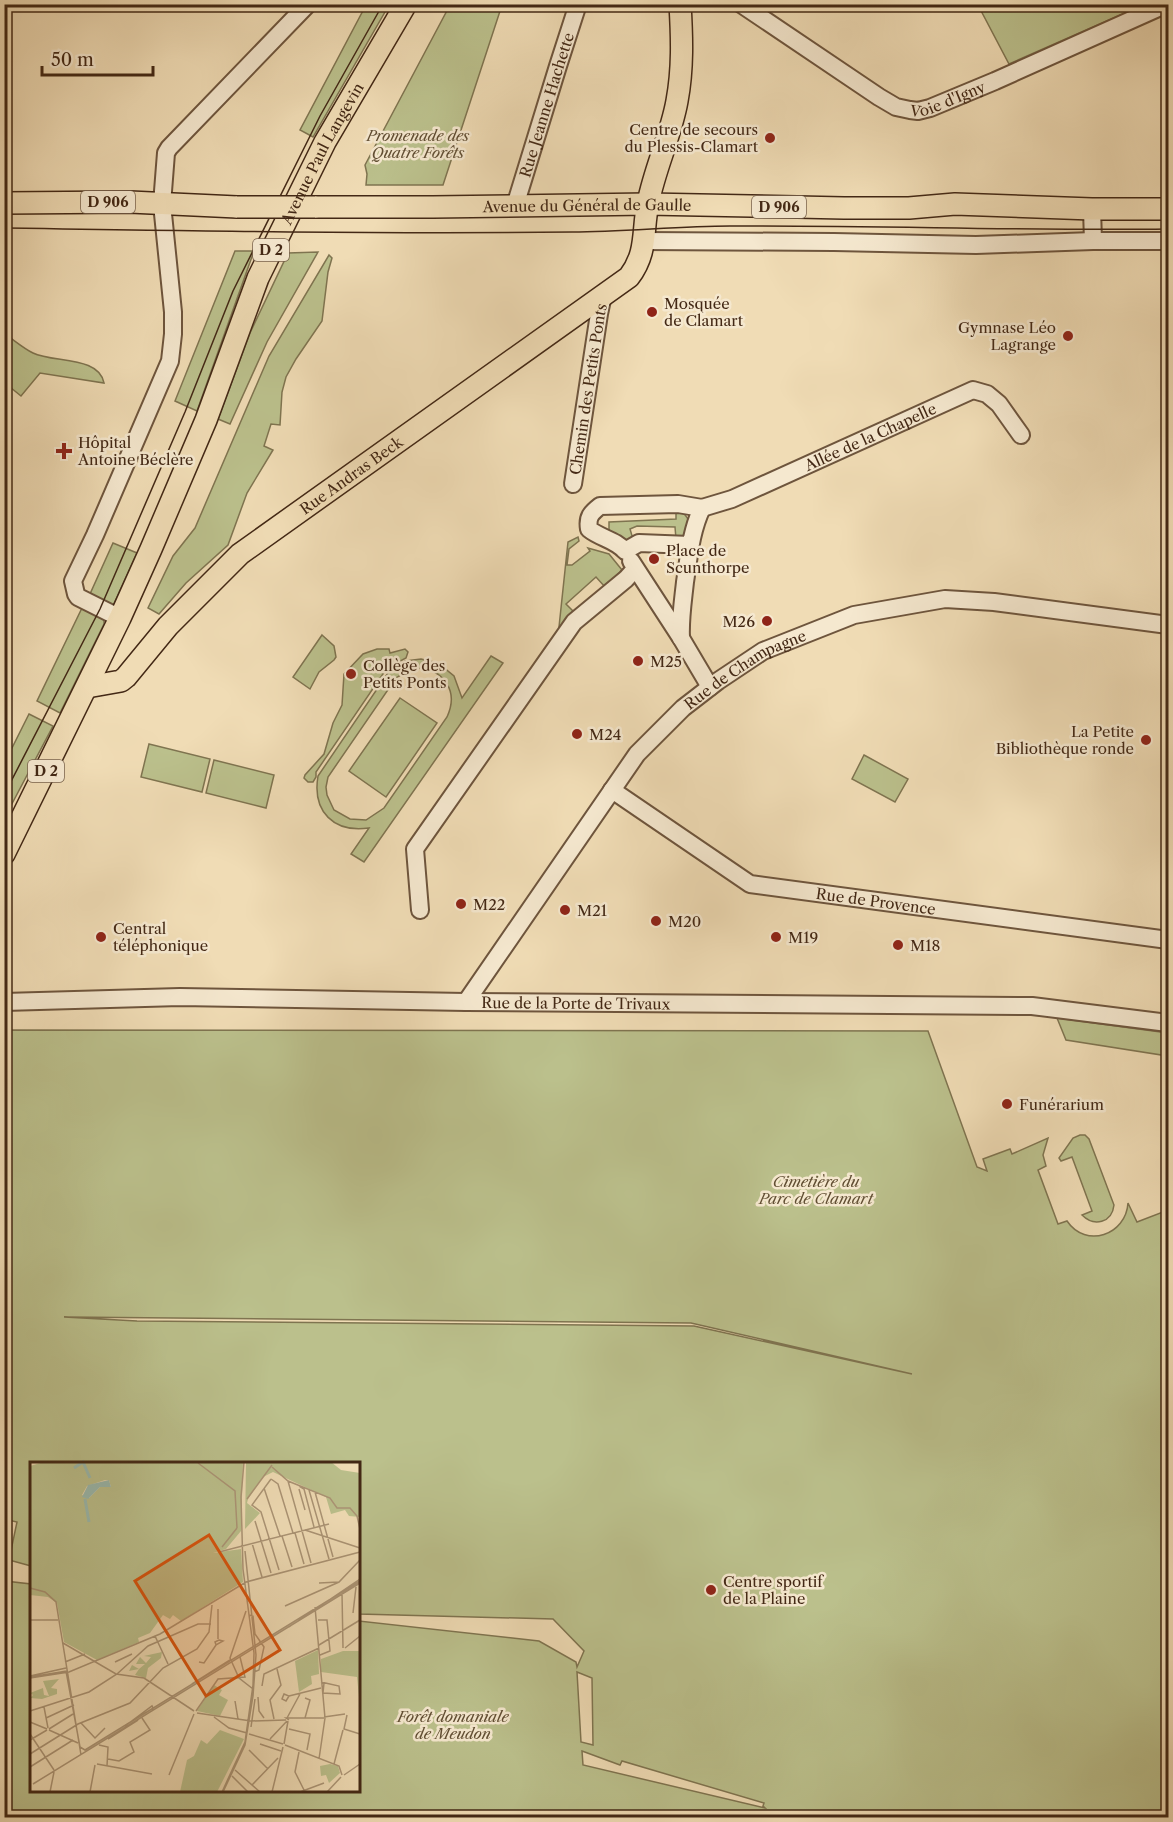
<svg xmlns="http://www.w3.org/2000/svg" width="1173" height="1822" viewBox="0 0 1173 1822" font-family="'Libre Caslon Text',serif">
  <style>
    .green { fill: #bbc08c; stroke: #7f7450; stroke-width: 1.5; fill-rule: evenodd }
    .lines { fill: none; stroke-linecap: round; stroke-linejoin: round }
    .minor-casing { stroke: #6e553d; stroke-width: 20 }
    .major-casing { stroke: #432815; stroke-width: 24 }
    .minor { stroke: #f5e8cf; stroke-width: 16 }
    .major { stroke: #f0dcb5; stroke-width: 21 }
    .tram { stroke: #432815; stroke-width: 1.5 }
    .major-bridge-casing { stroke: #432815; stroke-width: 24; stroke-linecap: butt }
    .major-bridge { stroke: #f0dcb5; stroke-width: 21 }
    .poi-dot { fill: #8f2418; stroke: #f5e8cf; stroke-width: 2 }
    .labels { text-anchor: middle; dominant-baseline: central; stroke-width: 5; stroke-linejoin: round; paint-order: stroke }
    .shield { fill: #f5e8cf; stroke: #78624d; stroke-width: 1.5 }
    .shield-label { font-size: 14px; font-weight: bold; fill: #432815 }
    .street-label { font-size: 15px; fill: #432815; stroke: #f5e8cf }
    .poi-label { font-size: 15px; fill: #432815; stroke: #f5e8cf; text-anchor: start }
    .park-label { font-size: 15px; font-style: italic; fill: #614e33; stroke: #f5e8cf }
    .inset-river { fill: none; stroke: #9abbb0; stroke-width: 3 }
    .inset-road { fill: none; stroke: #ab9475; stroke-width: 1.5 }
    .view { fill: #d8540d; fill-opacity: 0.15; stroke: #d8540d; stroke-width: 3 }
    .inset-edge { fill: none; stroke: #432815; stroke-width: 3 }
  </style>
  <rect width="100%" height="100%" fill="#f0dcb5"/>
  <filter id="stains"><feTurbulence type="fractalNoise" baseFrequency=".00333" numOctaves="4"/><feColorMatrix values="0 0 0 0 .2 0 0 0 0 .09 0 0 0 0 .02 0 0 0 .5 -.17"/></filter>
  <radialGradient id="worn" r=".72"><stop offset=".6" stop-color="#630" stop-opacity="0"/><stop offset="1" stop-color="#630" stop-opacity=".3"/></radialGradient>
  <g class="green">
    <path d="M366,5H389L313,137L300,130Z"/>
    <path d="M450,5H502L443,185H366L367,174L365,165Z"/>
    <path d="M978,5H1143L1009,64Z"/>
    <path d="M235,251H254L197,411L175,401Z"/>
    <path d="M318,252L267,342L230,424L218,419L250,333L288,253Z"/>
    <path d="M329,255L332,258L328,272L322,321L296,359L286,377L282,392L280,425L271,424L264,446L273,450L247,493L228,545L186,583L159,614L148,608L173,556L195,528L269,356Z"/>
    <path d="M5,334C14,340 23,348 33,353C54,363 99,356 104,383L40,373L21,396L5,383Z"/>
    <path d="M676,512H683L688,519L686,532L683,537L676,539L675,527L637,526L630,529L633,539L627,541L609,532V522L676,519Z"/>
    <path d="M578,537L579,541L569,549L567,565H572L590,551L588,548L609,554L622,570L605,587L596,577L566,604L574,612L561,627H559L568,542Z"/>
    <path d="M113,543L137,553L113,606L90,594Z"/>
    <path d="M82,608L104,619V624L60,713L37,701Z"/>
    <path d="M322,635L334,646L336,657L334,660L319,672L310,689L293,677Z"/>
    <path d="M377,649H389L390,653L405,649L408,652L406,658L387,668L316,772V777L313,782H308L304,778L305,775L324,754L333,723L342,705L344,674L363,654Z"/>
    <path d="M491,656L503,663L364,862L351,854L369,828C334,833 312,812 318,776L390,670L405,661L421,659L438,663L454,676L462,698ZM416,668C444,669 459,691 447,717L384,808L366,820L350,819L334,810L327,795L326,787L328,777L396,678L407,671Z"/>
    <path d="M400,698L437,723L386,797L349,771Z"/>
    <path d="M29,714L53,726L5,817V762Z"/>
    <path d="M149,744L210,759L202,792L141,777Z"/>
    <path d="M864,755L908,779L895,802L852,779Z"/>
    <path d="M214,760L274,775L266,808L206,793Z"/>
    <path d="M1057,1018L1168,1033V1056L1066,1040Z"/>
    <path d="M5,1030L928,1031L977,1167L987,1171L983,1159L1010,1149L1012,1154L1048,1138L1043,1155L1046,1166L1038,1170L1058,1224L1067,1221C1086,1249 1126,1235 1128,1203L1137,1222L1168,1210V1817L815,1818L805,1815L804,1818L5,1817V1578V1581L31,1584L32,1790H358L359,1621L539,1641L576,1662L577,1667L584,1651L553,1619L359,1614L358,1464H32L31,1566L9,1560L17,1522L4,1519ZM64,1317L691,1323L912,1374L694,1326L137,1321ZM577,1672L592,1678L593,1745L581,1742ZM582,1751L620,1765L622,1761L764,1803L763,1806L765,1808L583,1765Z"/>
    <path d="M1080,1135H1085L1089,1139L1114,1205C1112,1223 1094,1227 1082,1215L1092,1211L1072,1157L1061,1161L1059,1158L1073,1138Z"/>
  </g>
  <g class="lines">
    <defs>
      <g id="minor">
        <path id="s1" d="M741,4L879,97L896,107L910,110L918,111L930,108L995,81L1167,4"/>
        <path id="s2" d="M515,206L558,66L578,4"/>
        <path d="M1092,209L1093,241"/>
        <path d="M643,241L834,242L976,245L1093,241H1168"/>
        <path id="s3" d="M573,484L599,314L603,295"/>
        <path id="s4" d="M702,508L732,499L973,390L987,394L999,404L1021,435"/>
        <path d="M631,561L681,638L710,687"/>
        <path d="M120,618L78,597L76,594L73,581L95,535L170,361L173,334V312L162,204L166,153L169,148L308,4"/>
        <path d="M681,638C680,619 683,601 685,582C689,556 691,531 702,508L678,504L600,506C591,513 587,517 589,529C600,538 616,540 625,551L639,543L690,545"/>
        <path id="s5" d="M612,790L750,884L1168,940"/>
        <path d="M420,910L415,849L574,622L626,579L635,569"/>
        <path id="s6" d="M4,1002L180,997L466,1002L1032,1006L1168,1023"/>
        <path id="s7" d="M466,1002L637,754L683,708L718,681L763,651L854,615L945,599L994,602L1168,625"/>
      </g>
      <g id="major">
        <path d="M4,203L130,202L237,207"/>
        <path id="s8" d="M315,207H433L648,204L844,208H909L955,204L1092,209H1168"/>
        <path id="s9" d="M87,687L121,681L126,677L168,626L240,554L629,277C648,252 642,231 648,203C655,168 671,135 677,101C683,69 682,37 680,4"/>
        <path id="s10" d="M4,854L120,618L151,549L206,420L258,278L325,142L406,4"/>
      </g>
    </defs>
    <use href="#minor" class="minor-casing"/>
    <use href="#major" class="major-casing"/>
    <use href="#minor" class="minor"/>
    <use href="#major" class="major"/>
    <g class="tram">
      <path d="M4,228C194,231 383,234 572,232C625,232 677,226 730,226C876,225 1022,231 1168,229"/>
      <path d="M4,795L100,609L185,412L233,291L320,116L383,4"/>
    </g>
    <defs>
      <path id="major-bridge" d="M237,207H315"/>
    </defs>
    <use href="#major-bridge" class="major-bridge-casing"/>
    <use href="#major-bridge" class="major-bridge"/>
  </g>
  <g class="poi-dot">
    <circle cx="770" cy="138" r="6"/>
    <circle cx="652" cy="312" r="6"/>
    <circle cx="1068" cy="336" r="6"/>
    <path d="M61 442h6v6h6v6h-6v6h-6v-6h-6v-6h6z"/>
    <circle cx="654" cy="559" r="6"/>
    <circle cx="767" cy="621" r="6"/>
    <circle cx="638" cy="661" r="6"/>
    <circle cx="351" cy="674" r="6"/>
    <circle cx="577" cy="734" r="6"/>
    <circle cx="1146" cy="740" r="6"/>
    <circle cx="461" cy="904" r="6"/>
    <circle cx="565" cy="910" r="6"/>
    <circle cx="656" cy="921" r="6"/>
    <circle cx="101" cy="937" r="6"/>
    <circle cx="776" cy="937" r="6"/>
    <circle cx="898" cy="945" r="6"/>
    <circle cx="1007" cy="1104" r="6"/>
    <circle cx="711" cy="1590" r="6"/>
  </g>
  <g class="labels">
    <g class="shield">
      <rect x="81" y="191" width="54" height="22" rx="4.5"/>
      <rect x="752" y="196" width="54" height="22" rx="4.5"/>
      <rect x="253" y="239" width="36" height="22" rx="4.5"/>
      <rect x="28" y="760" width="36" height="22" rx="4.5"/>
    </g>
    <g class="shield-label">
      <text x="108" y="202">D 906</text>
      <text x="779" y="207">D 906</text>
      <text x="271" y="250">D 2</text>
      <text x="46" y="771">D 2</text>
    </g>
    <g class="street-label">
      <text stroke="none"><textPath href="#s1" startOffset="240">Voie d'Igny</textPath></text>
      <text stroke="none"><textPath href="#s2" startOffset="106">Rue Jeanne Hachette</textPath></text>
      <text stroke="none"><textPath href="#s10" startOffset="770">Avenue Paul Langevin</textPath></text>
      <text stroke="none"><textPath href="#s8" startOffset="272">Avenue du Général de Gaulle</textPath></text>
      <text stroke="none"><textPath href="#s3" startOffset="96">Chemin des Petits Ponts</textPath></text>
      <text stroke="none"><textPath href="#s4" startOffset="183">Allée de la Chapelle</textPath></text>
      <text stroke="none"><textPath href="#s9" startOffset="345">Rue Andras Beck</textPath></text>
      <text stroke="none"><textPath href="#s7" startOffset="440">Rue de Champagne</textPath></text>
      <text stroke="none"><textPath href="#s5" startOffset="294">Rue de Provence</textPath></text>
      <text stroke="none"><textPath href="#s6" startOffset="572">Rue de la Porte de Trivaux</textPath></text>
    </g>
    <g class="poi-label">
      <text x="758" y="129" text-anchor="end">Centre de secours<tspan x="758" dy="17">du Plessis-Clamart</tspan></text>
      <text x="664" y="303">Mosquée<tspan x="664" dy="17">de Clamart</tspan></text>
      <text x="1056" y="327" text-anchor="end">Gymnase Léo<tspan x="1056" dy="17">Lagrange</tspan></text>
      <text x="78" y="442">Hôpital<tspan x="78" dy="17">Antoine Béclère</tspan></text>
      <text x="666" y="550">Place de<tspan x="666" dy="17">Scunthorpe</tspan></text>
      <text x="755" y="621" text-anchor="end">M26</text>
      <text x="650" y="661">M25</text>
      <text x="363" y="665">Collège des<tspan x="363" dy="17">Petits Ponts</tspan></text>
      <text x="1134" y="731" text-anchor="end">La Petite<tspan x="1134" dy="17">Bibliothèque ronde</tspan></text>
      <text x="589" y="734">M24</text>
      <text x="473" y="904">M22</text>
      <text x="577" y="910">M21</text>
      <text x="668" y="921">M20</text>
      <text x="113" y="928">Central<tspan x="113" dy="17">téléphonique</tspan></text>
      <text x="788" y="937">M19</text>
      <text x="910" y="945">M18</text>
      <text x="1019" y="1104">Funérarium</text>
      <text x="723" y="1581">Centre sportif<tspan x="723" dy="17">de la Plaine</tspan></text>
    </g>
    <g class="park-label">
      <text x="418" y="135">Promenade des<tspan x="418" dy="17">Quatre Forêts</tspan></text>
      <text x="816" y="1181">Cimetière du<tspan x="816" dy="17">Parc de Clamart</tspan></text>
      <text x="453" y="1716">Forêt domaniale<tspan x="453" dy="17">de Meudon</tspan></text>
    </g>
  </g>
  <g transform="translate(30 1462)">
    <rect width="330" height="330" fill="#f0dcb5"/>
    <path d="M14,0H213L211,69L196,87L183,91L211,87L213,120L151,159L143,153L140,157L133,153L120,171L108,176L109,180L67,198L34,180L27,141L18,135L0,133V4ZM75,18H79L81,25H70L59,36L52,33L57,24ZM216,0H301L311,8L330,11V55L319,54L315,48L301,52L296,35L243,10L233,15L218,37L217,41L230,51L215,67ZM288,188L289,212L281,214L282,222L269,230L265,199ZM313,189H330V245L327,215L291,210V197ZM132,190L131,196L118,206L116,216L105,213L109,207L99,209L102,203L109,207L115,202H106L110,195L116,201L121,195L114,194ZM29,217L21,226L27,227V232L12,237L0,236L3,233L0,231L13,226L14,233L19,234L13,219ZM184,223L192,228L189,233L198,238L190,254L167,249ZM190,268L214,277L187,330H150L157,298L164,294L171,278L177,282ZM300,302L308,304L310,311L299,321L296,313L291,314L290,304Z" fill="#bbc08c" fill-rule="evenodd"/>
    <path d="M79,18L81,25H70L58,37L52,35L58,23Z" fill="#9abbb0"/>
    <path class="inset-river" d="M44,6L53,0L60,16M55,37L59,60"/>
    <path class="inset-road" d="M168,1L205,29L207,66M242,5L258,19L300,36L307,46H320L327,54L330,67M241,17L222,43L231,50L249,108M241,17L248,22L263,71M258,19L281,101M269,24L274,27L284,65M234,26L250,74M269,27L275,48M279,28L299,97M285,30L303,95M217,37L242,3M225,59L241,111M275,68L330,86M265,71L274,102M252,74L262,105M222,81L232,115M192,85L207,66M189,90L299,62M289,121L309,120M0,126L15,130L26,140L51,293M312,131L313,186M255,144L309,120L330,98M285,145L295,256M216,149L200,196L209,216L223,227M323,151L326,125M219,153L223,154L225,172L234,185L229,208L224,210M0,158H28M288,158H297L300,189L290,193M259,165L330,117M125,174L138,202M188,177V147M189,178L193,179L186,183L185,180ZM33,181L86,212L114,216L164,249M289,183L330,158M315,186L330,174M35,200L55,192M85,200L102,192M169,200L174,201L186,183M0,214L36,206M0,215L36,209L50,285L55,288L330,119M0,216L39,210L130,172L216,120L330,90M291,220L309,224L310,232L293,231L294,221M162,222L200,198M232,224L234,212L289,186M254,232L259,234L256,239L252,237ZM259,234L291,226M228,235L229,249L234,256M205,239L208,257M14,245L18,266M0,249L59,230L87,212L118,184L168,162H181M166,249L188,217L215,215L210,195M167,251L221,259L256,258M317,253L314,267L330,272M184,255L199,266L217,271M294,255L315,252M16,256L44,243M257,256L270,232M275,256L280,238L275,236M244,257L240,238L251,223L247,207M259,258L256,256H294M0,260L17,267M51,261L65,276L75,266M95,264L122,244L124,248M221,265L225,237M19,267L43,252M259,267L280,272L277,288M19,268L48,281M0,272L24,308M219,272L253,282M78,277L108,258M240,277L257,259M0,278L17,268M230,282L251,289M254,282L258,259M69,283L78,285L77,304M255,283L309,304L312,313M219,288L238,307M269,290L265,310L274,328M0,292L48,262L100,241L133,206L167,187L179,170L182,143M78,297L89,299L104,290L100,280L120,268L112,256M289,297L295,256M67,302L122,312M304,302L313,268M0,305L43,278M205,308L230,330M139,313L164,252M314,313L330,302M202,314L218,330M3,322L330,121M222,323L248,296M20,330L24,310M60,330L65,303M192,330L215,280L223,223L224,191L213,107L211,35L214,0M193,330L215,283L223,234L226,193L215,89M242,330L253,285M270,330L294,321M297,330L311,315"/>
    <path class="view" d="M179,73L250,188L176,234L105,119Z"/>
    <rect width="330" height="330" class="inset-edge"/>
  </g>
  <rect width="1173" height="1822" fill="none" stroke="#f0dcb5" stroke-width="24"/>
  <rect x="6" y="6" width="1161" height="1810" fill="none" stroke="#432815" stroke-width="3"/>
  <rect x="12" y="12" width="1149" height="1798" fill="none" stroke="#432815" stroke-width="1.5"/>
  <path d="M42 66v9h111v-9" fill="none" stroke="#432815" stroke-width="3"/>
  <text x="51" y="66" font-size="18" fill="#432815" stroke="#f5e8cf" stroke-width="4.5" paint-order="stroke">50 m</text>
  <rect width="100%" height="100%" filter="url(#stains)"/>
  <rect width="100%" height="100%" fill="url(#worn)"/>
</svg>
